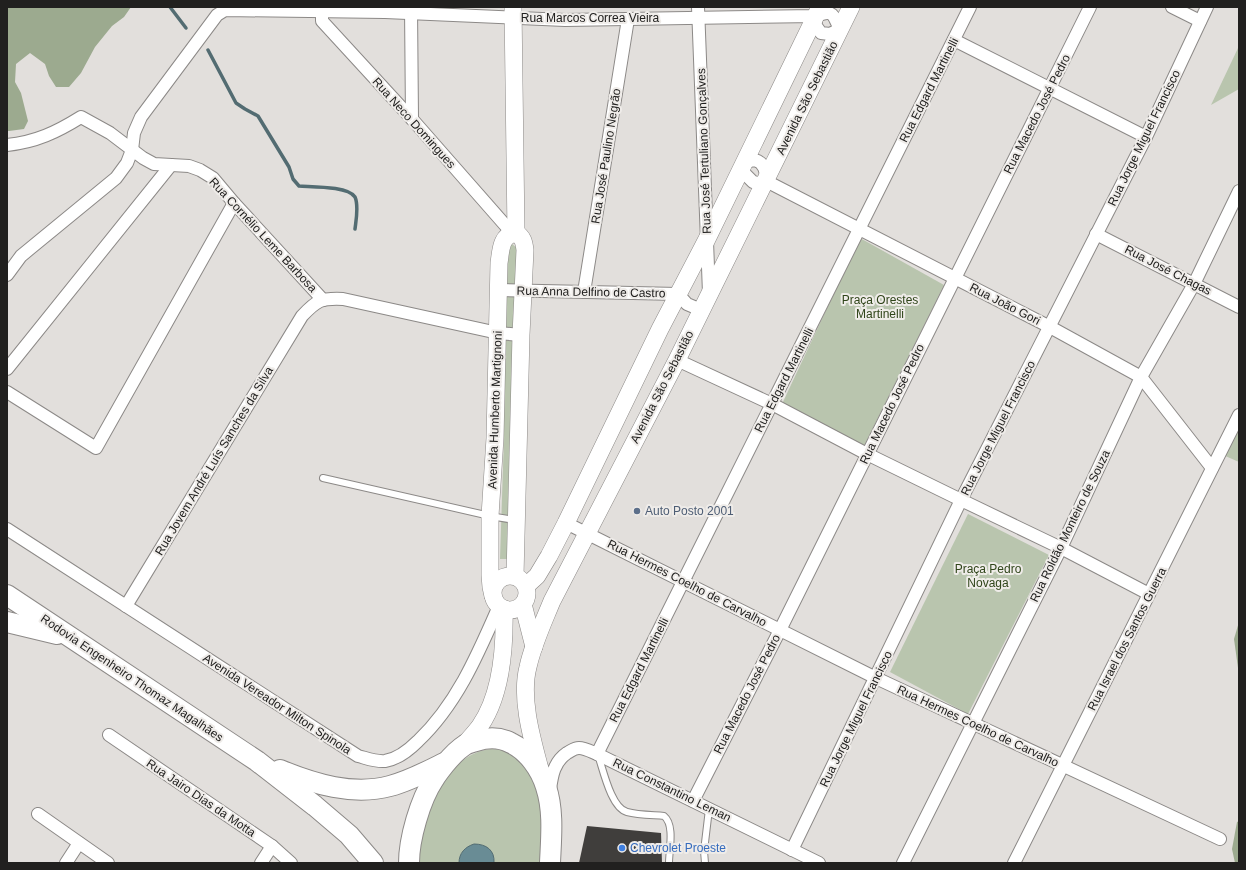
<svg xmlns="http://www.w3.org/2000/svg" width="1246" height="870" viewBox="0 0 1246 870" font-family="Arial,sans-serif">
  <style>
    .green { fill: #b9c5ae }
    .forest { fill: #9caa8f }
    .water { fill: #698c95; stroke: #536c72 }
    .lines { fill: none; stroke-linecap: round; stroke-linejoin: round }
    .stream { stroke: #536c72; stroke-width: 3.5 }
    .building { fill: #403e3c }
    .service-casing { stroke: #8c8987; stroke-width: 8 }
    .minor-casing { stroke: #8c8987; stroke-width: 14 }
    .secondary-casing { stroke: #8c8987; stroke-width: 18 }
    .primary-casing { stroke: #8c8987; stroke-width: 22 }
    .service { stroke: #fff; stroke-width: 6 }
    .minor { stroke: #fff; stroke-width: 12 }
    .secondary { stroke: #fff; stroke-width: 17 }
    .primary { stroke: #fff; stroke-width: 20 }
    .service-dot { fill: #5c6f8a; stroke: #efece9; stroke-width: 1.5 }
    .shop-dot { fill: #3f7fe0; stroke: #efece9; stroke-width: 1.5 }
    .labels { text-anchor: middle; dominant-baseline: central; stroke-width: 4; stroke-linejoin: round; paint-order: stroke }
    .street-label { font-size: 12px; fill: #21201f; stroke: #efece9 }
    .park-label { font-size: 12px; fill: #30451a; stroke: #efece9 }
    .service-label { font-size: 12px; fill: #4e5e75; stroke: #efece9; text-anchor: start }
    .shop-label { font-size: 12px; fill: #366cbe; stroke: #efece9; text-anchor: start }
  </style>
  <rect width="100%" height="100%" fill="#e2dfdc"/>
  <g class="green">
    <path d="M1239,46V89L1211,105Z"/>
    <path d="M860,238L944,285L864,446L782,404Z"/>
    <path d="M509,244H512L517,248L510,559H500L504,437L505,248Z"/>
    <path d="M1239,423V462L1223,455Z"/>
    <path d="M968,514L1049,555L968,714L890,672Z"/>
    <path d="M491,749C499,749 506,750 512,754C534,766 542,803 544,826C545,838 543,851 543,863H418C418,851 421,841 424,829C433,796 452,753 491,749Z"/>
  </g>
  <g class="forest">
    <path d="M7,7H131L124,17L112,26L95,47L81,73L69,87H56L49,76L45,64L30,53L16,64L15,82L21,93L28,121L24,129L9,131H7Z"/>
    <path d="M1239,622V675L1234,639Z"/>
    <path d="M1239,821V863H1235L1232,849L1237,822Z"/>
  </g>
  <path class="water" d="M474,844C486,844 495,850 494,863H459C459,853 465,847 474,844Z"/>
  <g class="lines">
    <g class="stream">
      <path d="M170,7L186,28"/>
      <path d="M208,50L236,103L245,109L258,116L289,167L293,179L299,186C312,187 348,186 355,197C359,206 356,220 355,229"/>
    </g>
  </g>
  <path class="building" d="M587,826L661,833L662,863H579Z"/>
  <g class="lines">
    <defs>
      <g id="service">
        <path d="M323,478L490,516L514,520"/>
        <path d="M598,755C603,769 611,808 627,812C638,815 652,815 664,816C675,825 669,850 669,863"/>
        <path d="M705,863L704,851L709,809"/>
      </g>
      <g id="minor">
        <path d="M322,7V21L412,119L512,233"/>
        <path d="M411,7L412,119"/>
        <path d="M698,7L709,293"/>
        <path d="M1172,7L1200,21"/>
        <path d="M954,40L1146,137"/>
        <path d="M7,145C36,142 57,132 81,117L110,133L143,158L154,164L189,166L200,170L213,178L234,203L323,300"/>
        <path d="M755,160C765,163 766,172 766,181L758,183L753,182L745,174L742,165L749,161Z"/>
        <path d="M766,181L1050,327L1141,377L1212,468"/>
        <path d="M1096,234L1239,307"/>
        <path d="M7,275L21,256L116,178L127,163L132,150L134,133L141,117L217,15L225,10L385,12L565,20L815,16C834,10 832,13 840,29L830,34L821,33L816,26L815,16"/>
        <path d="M499,290L678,294L687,304L701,310"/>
        <path d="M584,292L628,19"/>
        <path d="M677,360L772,404L867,454L961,500L1061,548L1149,594"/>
        <path d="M7,369L171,165"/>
        <path d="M7,392L96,448L234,203"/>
        <path d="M566,523L876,678L1220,839"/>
        <path d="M7,529L358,756C366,758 376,762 385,761C398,759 409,750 418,741C457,704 478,654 499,606"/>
        <path d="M126,606L302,316C317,300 321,298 343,299L498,333L521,335"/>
        <path d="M109,735L272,846L291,863"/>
        <path d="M597,754L970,7"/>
        <path d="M550,789C552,775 554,762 567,753C571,751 574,748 579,748C585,748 592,752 597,754L819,863"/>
        <path d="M693,801L780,630L1090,7"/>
        <path d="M38,814L108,863"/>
        <path d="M792,850L961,500L1146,137L1207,7"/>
        <path d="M66,863L79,843"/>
        <path d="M261,863L272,846"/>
        <path d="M903,863L1061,548L1141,377L1194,284L1239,191"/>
        <path d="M1014,863L1239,415"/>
      </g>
      <g id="secondary">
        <path d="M513,7L516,233"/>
        <circle cx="510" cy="593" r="17"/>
        <path d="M526,586L537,576L549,556L566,523L660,329L707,239L820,7"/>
        <path d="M493,596L491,587L490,575V516L495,438L499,263C501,251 500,235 516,233C523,237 524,242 525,250L521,335L515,576"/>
        <path d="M523,604L534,647"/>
        <path d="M464,745C469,739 475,733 480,726C502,694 505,647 504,609"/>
        <path d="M540,769C532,739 520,698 528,667C533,644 543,623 552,601L677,360L851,7"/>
      </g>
      <g id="primary">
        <path d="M7,595L257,761L315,806L349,835L373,863"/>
        <path d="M7,622L57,634"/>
        <path d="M280,770C314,784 353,796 390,786C409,781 426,772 444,763"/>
        <path d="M409,863C409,839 420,800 434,779C437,774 441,769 445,764C450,758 457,750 465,745C468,743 472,742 476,741C488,737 500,737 511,743C528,751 541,770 546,787C554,811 551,839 550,863"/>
      </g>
    </defs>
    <use href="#service" class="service-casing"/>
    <use href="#minor" class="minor-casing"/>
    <use href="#secondary" class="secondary-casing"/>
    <use href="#primary" class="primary-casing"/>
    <use href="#service" class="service"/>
    <use href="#minor" class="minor"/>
    <use href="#secondary" class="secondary"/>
    <use href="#primary" class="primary"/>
  </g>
  <circle class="service-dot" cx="637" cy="511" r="4"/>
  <circle class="shop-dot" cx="622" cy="848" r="4"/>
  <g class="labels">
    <g class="street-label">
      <text x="590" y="18">Rua Marcos Correa Vieira</text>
      <text transform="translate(929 90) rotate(-63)">Rua Edgard Martinelli</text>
      <text transform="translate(807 98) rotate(-64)">Avenida São Sebastião</text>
      <text transform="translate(1037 114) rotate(-63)">Rua Macedo José Pedro</text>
      <text transform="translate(414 123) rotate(48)">Rua Neco Domingues</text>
      <text transform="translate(1144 138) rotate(-64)">Rua Jorge Miguel Francisco</text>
      <text transform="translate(704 151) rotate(-92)">Rua José Tertuliano Gonçalves</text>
      <text transform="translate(606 156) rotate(-81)">Rua José Paulino Negrão</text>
      <text transform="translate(263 235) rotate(47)">Rua Cornélio Leme Barbosa</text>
      <text transform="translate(1168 270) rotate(27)">Rua José Chagas</text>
      <text transform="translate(591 292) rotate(1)">Rua Anna Delfino de Castro</text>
      <text transform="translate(1005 304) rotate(27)">Rua João Gori</text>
      <text transform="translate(784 380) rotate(-63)">Rua Edgard Martinelli</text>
      <text transform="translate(662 387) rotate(-63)">Avenida São Sebastião</text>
      <text transform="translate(892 404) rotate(-64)">Rua Macedo José Pedro</text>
      <text transform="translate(495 410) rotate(-88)">Avenida Humberto Martignoni</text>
      <text transform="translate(998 428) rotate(-63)">Rua Jorge Miguel Francisco</text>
      <text transform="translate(214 461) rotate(-59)">Rua Jovem André Luís Sanches da Silva</text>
      <text transform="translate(1070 526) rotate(-64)">Rua Roldão Monteiro de Souza</text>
      <text transform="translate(687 583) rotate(27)">Rua Hermes Coelho de Carvalho</text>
      <text transform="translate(1127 639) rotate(-63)">Rua Israel dos Santos Guerra</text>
      <text transform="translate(639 670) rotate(-63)">Rua Edgard Martinelli</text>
      <text transform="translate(132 678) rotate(34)">Rodovia Engenheiro Thomaz Magalhães</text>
      <text transform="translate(747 694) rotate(-63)">Rua Macedo José Pedro</text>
      <text transform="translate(277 704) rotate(33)">Avenida Vereador Milton Spinola</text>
      <text transform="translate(856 719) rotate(-64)">Rua Jorge Miguel Francisco</text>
      <text transform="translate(978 726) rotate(25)">Rua Hermes Coelho de Carvalho</text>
      <text transform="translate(672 790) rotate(26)">Rua Constantino Leman</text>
      <text transform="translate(201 798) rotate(34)">Rua Jairo Dias da Motta</text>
    </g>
    <g class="park-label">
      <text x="880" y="300">Praça Orestes<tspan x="880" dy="14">Martinelli</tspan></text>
      <text x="988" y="569">Praça Pedro<tspan x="988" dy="14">Novaga</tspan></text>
    </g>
    <g class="service-label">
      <text x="645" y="511">Auto Posto 2001</text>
    </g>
    <g class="shop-label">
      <text x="630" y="848">Chevrolet Proeste</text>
    </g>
  </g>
  <rect width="1246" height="870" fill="none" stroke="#21201f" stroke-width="16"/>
</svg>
